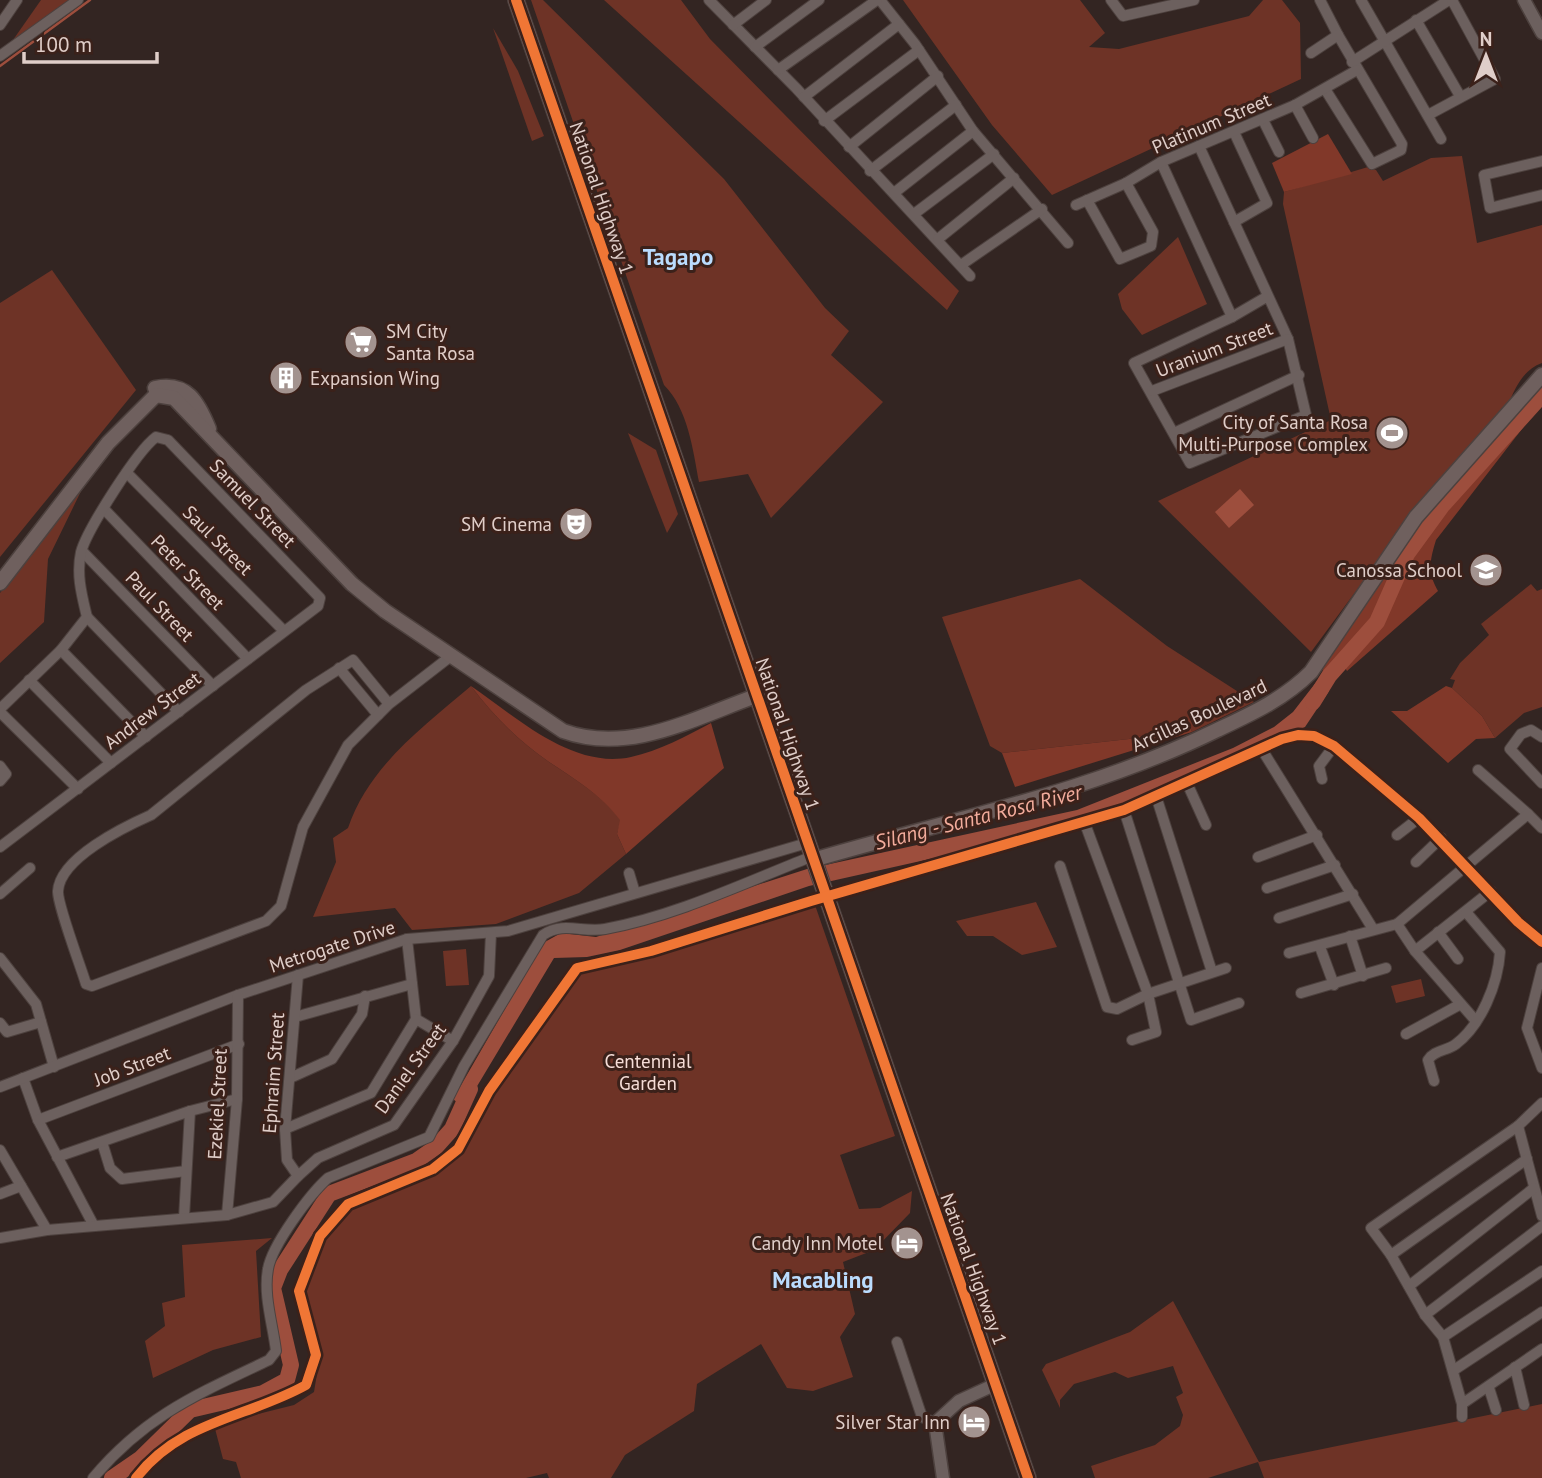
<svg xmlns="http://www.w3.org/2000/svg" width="1542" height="1478" viewBox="0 0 1542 1478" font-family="'PT Sans',sans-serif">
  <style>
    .green { fill: #6e3326 }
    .forest { fill: #813829 }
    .water { fill: #9d4e3d }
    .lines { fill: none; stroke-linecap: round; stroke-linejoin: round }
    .stream { stroke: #9d4e3d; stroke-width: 2.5 }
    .river { stroke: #9d4e3d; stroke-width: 16 }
    .minor-casing { stroke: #4d413e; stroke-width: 12 }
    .tertiary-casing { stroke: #4d413e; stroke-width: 15 }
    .secondary-casing { stroke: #4d413e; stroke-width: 17 }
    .trunk-casing { stroke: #4d413e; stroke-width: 18 }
    .minor { stroke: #6c605e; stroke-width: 10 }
    .tertiary { stroke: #6c605e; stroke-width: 12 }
    .secondary { stroke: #6f605e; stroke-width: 14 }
    .trunk { stroke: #74615e; stroke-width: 16 }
    .cycleway-casing { stroke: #3b211a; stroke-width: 15 }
    .cycleway { stroke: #f07635; stroke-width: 10 }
    .labels { text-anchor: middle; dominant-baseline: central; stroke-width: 6; stroke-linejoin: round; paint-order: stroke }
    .street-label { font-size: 19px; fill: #e0cec9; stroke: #3b211a }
    .poi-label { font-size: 19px; fill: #e0cec9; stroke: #3b211a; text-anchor: end }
    .park-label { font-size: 19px; fill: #f6ddd7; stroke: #3b211a }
    .water-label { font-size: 21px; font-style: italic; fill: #f3ac9c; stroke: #3b211a }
    .quarter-label { font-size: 23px; font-weight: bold; fill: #badcfe; stroke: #3b211a }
  </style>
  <rect width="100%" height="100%" fill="#332522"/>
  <g class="green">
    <path d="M41,0H75L6,50Z"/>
    <path d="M531,0H543L724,179L825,308L849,331L831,355L883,402L771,518L748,474L699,482C693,450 688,409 664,385Z"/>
    <path d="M604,0H681L710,39L959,291L947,310Z"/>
    <path d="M903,0H1080L1105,33L1089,47L1119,49L1249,16L1263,0H1282L1300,23L1301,79L1052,195L992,125Z"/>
    <path d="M493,28L518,71L544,136L532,141Z"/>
    <path d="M1462,156L1477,243L1542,225V363C1525,369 1517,384 1510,400L1418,507L1311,652L1158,501L1331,420L1283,204L1284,192L1368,167L1376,170L1383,181L1431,158Z"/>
    <path d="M1178,237L1207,304L1142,335L1122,309L1118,294Z"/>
    <path d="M52,270L136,390L0,557V303Z"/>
    <path d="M628,433L656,450L678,514L667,533Z"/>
    <path d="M84,485L48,559L44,622L0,663V593Z"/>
    <path d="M1080,579L1167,646L1254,702L1192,732L1188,721L1129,739L1002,753L990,746L942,617Z"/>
    <path d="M1531,584L1537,591L1542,589V707L1524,713L1495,738L1482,716L1452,688L1455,680L1450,679L1460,663L1489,635L1481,624Z"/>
    <path d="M471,686C493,715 518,741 549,762C576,780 600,794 621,820L617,834L626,854L579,893L496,924L412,930L395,908L313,917L336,862L333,838L348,828C369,766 423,727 471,686Z"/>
    <path d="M1036,902L1057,947L1022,955L993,936H967L956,921Z"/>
    <path d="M815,905L895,1136L840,1155L859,1209L880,1208L912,1191L910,1213L874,1250L843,1262L855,1314L840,1337L853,1377L813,1391L787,1388L761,1344L697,1384L694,1411L625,1455L611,1478H549L547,1473L526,1478H241L236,1462L223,1459L214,1425L294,1405L314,1392L320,1355L303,1292L323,1237L354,1205L377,1199L434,1171L460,1150L487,1089L575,973Z"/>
    <path d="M466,949L469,985L446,986L443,951Z"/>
    <path d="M1421,979L1425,996L1396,1003L1391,986Z"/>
    <path d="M272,1238L256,1251L261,1337L213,1350L153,1378L145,1341L165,1326L162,1303L185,1297L182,1245Z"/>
    <path d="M1173,1301L1259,1462L1542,1404V1478H1264L1258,1462L1208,1478H1095L1091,1466L1155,1445L1180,1426L1183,1415L1176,1397L1183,1393L1173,1366L1128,1378L1115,1372L1074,1384L1060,1400V1408L1042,1370L1046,1364L1130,1332Z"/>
  </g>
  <g class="forest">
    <path d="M1328,134L1352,174L1284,192L1272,163Z"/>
    <path d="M1512,411L1529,420L1436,540C1430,560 1427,572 1438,591L1347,671L1342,663L1329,676L1321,669L1399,549Z"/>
    <path d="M471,686C515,716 572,770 631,757C659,751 686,736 711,723L724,768L626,854L617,834L620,820C600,794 576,780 549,762C518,741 493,715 471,686Z"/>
    <path d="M1446,686L1452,688L1482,716L1495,738L1476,739L1448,763L1391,711H1407Z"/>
    <path d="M1188,721L1192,732L1015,787L1002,753L1129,739Z"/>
  </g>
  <g class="water">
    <path d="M1240,489L1254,505L1229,528L1215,512Z"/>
    <path d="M1317,681L1329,691L1305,727L1131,804L1037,835L809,886L620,950L587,957L554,958L464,1108L453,1099L543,943L561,933L596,937L807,869L1077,810L1233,748L1274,727L1293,712Z"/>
  </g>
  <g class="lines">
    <path class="stream" d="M0,66L90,0"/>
    <g class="river">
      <path d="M1313,702L1329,676L1377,622L1407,554L1442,506L1542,395"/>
      <path d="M112,1478L141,1458L190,1410L263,1393L287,1380L291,1365L273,1288L280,1270L329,1194L416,1161L436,1147L452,1129L470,1089"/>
    </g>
    <defs>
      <g id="minor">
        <path d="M709,0L796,88L970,276"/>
        <path d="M880,0L915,44L973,131L1068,243"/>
        <path d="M1111,0L1123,16L1194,0"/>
        <path d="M1320,0L1338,35"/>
        <path d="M1361,0L1441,139"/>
        <path d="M1416,20L1460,96"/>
        <path d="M0,25L17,0"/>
        <path d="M733,25L766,0"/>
        <path d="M755,47L819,0"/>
        <path d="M1311,53L1338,35L1402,144L1401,150L1372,164L1325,89"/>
        <path d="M0,56L78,0"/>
        <path d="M1352,62L1449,0"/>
        <path d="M778,70L877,0"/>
        <path d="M804,97L899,24"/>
        <path d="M1295,105L1313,138"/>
        <path d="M1428,115L1495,79L1452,0"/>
        <path d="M1263,120L1279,152"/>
        <path d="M824,121L919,50"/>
        <path d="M1234,132L1267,203L1234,222"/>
        <path d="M1199,146L1288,339L1306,415L1190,463L1134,363L1232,317L1268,296"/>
        <path d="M849,147L938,76"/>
        <path d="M1542,161L1484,175L1490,208L1542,195"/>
        <path d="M1161,162L1232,317"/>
        <path d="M870,171L956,105"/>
        <path d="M894,193L973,131"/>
        <path d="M1087,200L1120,259L1151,246L1153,232L1126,183"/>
        <path d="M1076,205L1126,183L1161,162L1295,105L1357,70"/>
        <path d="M914,214L994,154"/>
        <path d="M938,239L1014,178"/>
        <path d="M961,265L1042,209"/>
        <path d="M1152,391L1288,339"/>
        <path d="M1174,433L1299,375"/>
        <path d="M127,473L284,631"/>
        <path d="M104,509L248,659"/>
        <path d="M82,551L213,686"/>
        <path d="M87,617L179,712"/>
        <path d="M61,650L146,737"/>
        <path d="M339,668L378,715"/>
        <path d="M29,680L111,763"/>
        <path d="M389,704L353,660L306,690L151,815C124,827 60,858 58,891C57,904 81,967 86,984L92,986L266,921L281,906L303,827L348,745L389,704L451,656"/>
        <path d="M0,709L61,650L87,617C82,596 76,575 81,552C87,530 137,451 156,437L168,440L320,598L318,606L0,847"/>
        <path d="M0,712L78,789"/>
        <path d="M1542,737L1531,730L1521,734L1510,749L1542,783"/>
        <path d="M1261,748L1373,929"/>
        <path d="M0,766L6,774L0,781"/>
        <path d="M1478,770L1528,814"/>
        <path d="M1322,779L1319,766L1334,746"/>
        <path d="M1187,783L1206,825"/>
        <path d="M1156,796L1212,972"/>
        <path d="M1124,810L1191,1020L1239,1003"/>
        <path d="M1084,821L1148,994L1156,1032L1132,1040"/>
        <path d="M1397,835L1419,818"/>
        <path d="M1258,857L1317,835"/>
        <path d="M1416,862L1441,838"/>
        <path d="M1060,866L1107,1007L1117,1009L1148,994L1226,968"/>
        <path d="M629,873L635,893"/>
        <path d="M1267,888L1335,865"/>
        <path d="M0,894L30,868"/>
        <path d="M1279,918L1353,894"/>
        <path d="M1438,932L1458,959"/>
        <path d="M1350,936L1363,976"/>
        <path d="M407,939L416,1019L453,1041"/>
        <path d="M1320,947L1334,985"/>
        <path d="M1415,951L1491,891"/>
        <path d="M1289,953L1397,924"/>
        <path d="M0,958L36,1004L54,1067"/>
        <path d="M1542,968L1527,1028L1542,1068"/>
        <path d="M1301,993L1386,968"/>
        <path d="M295,1017L412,984"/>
        <path d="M1475,1020L1415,951L1397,924L1528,814L1542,828"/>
        <path d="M0,1023L7,1032L41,1022"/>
        <path d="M1406,1034L1459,1005"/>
        <path d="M23,1078L38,1120L94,1226"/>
        <path d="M290,1078L332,1059L362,1014L365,996"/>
        <path d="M1434,1081L1428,1060C1434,1050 1447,1051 1456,1044C1481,1025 1498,984 1500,952L1466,912"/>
        <path d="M0,1087L238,995L407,939L508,931L807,843"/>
        <path d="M1542,1103L1518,1126L1371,1228L1391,1255L1425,1315L1443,1337L1462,1404L1542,1349"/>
        <path d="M38,1120L239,1044"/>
        <path d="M1518,1126L1542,1216"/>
        <path d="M285,1129L371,1093L416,1019"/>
        <path d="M102,1142L110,1168L122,1179L186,1171"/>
        <path d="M0,1150L47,1230"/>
        <path d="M57,1157L190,1111L237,1099"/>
        <path d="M298,1176L318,1158L394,1125L453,1041L489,976L491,933"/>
        <path d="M0,1194L21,1186"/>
        <path d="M227,1215L237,1099L238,995"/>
        <path d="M184,1218L190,1111"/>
        <path d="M0,1238L47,1230L227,1215L273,1202L298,1176L287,1160L285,1129L298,975"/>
        <path d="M1391,1255L1527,1159"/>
        <path d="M1409,1286L1534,1188"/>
        <path d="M1425,1315L1542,1226"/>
        <path d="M1443,1337L1542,1271"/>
        <path d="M897,1342L922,1417L935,1423"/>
        <path d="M1515,1367L1524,1405"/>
        <path d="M1454,1370L1542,1312"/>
        <path d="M1489,1388L1496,1410"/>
        <path d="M1462,1404V1417"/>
        <path d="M93,1478C146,1415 198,1394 269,1360L276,1351C273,1325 263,1295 268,1269C272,1245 310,1194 328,1178L429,1137L464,1066L543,935C563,921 583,933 605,929C675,916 742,884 808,858L813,860"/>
        <path d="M136,1478C181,1420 247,1418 306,1385L316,1355L299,1291L320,1236L348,1204L433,1169L458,1149L489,1091L577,968L651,951L811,901L1124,810L1282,739L1298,735L1314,736L1334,746L1419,818L1518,922L1542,942"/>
      </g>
      <g id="tertiary">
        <path d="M1524,0L1542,33"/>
        <path d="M943,1478L935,1423L959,1401L996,1384"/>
      </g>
      <g id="secondary">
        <path d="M155,388C187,381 198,402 209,429"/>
        <path d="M0,583L108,443L156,395L174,398L352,584L385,611L563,731C629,755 694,718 756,696"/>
        <path d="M813,860C948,820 1089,793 1217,730C1251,714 1284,699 1311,672L1416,517L1542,375"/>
      </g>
      <path id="trunk" d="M516,0L1028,1478"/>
    </defs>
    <use href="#minor" class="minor-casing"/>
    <use href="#tertiary" class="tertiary-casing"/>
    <use href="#secondary" class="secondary-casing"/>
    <use href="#trunk" class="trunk-casing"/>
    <use href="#minor" class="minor"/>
    <use href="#tertiary" class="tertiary"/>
    <use href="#secondary" class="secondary"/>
    <use href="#trunk" class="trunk"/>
    <defs>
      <g id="cycleway">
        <path d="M516,0L1028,1478"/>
        <path d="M136,1478C181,1420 247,1418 306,1385L316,1355L299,1291L320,1236L348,1204L433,1169L458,1149L489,1091L577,968L651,951L811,901L1124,810L1282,739L1298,735L1314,736L1334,746L1419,818L1518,922L1542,942"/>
      </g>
    </defs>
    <use href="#cycleway" class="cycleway-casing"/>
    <use href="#cycleway" class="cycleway"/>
  </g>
  <defs>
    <symbol id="supermarket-disc" viewBox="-11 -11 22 22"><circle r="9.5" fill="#a3938f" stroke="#3b211a"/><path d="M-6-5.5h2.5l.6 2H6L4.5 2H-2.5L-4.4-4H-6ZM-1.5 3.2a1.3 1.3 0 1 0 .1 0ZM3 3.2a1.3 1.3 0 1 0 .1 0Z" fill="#fff"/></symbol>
    <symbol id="building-disc" viewBox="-11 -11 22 22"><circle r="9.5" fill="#a3938f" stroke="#3b211a"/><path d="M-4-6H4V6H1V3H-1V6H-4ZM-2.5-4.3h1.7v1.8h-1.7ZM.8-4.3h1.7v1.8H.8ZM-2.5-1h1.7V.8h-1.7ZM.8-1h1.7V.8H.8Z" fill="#fff"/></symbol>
    <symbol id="stadium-disc" viewBox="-11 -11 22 22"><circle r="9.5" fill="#a3938f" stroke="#3b211a"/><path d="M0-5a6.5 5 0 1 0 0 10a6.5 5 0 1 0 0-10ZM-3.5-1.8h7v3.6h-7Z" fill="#fff"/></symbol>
    <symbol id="theatre-disc" viewBox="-11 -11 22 22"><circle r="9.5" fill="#a3938f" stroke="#3b211a"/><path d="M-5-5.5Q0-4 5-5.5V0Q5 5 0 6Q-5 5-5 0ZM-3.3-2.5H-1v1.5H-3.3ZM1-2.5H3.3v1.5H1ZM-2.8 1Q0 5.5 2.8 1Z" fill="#fff"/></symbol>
    <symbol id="school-disc" viewBox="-11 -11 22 22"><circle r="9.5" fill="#a3938f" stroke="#3b211a"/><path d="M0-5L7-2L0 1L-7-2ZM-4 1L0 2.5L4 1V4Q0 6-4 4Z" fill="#fff"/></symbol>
    <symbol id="hotel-disc" viewBox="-11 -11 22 22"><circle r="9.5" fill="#a3938f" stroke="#3b211a"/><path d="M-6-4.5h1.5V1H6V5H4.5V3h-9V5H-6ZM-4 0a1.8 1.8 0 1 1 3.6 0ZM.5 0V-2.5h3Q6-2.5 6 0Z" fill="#fff"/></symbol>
  </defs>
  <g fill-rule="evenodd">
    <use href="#supermarket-disc" x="342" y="323" width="38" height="38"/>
    <use href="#building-disc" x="267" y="359" width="38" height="38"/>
    <use href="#stadium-disc" x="1373" y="414" width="38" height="38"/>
    <use href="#theatre-disc" x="557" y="505" width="38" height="38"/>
    <use href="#school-disc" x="1467" y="551" width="38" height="38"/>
    <use href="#hotel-disc" x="888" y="1224" width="38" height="38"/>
    <use href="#hotel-disc" x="955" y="1403" width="38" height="38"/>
  </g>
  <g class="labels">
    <g class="street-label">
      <text transform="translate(1211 123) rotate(-23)">Platinum Street</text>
      <text transform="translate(602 198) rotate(71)">National Highway 1</text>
      <text transform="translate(1214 349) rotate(-21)">Uranium Street</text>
      <text transform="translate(253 503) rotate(46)">Samuel Street</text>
      <text transform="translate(218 540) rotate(45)">Saul Street</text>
      <text transform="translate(188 572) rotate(46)">Peter Street</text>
      <text transform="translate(160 606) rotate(46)">Paul Street</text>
      <text transform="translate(152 710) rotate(-37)">Andrew Street</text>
      <text transform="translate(1199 715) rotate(-25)">Arcillas Boulevard</text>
      <text transform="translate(788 734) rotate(71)">National Highway 1</text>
      <text transform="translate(332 946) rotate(-18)">Metrogate Drive</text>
      <text transform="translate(132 1066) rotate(-21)">Job Street</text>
      <text transform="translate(410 1068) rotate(-54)">Daniel Street</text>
      <text transform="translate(273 1073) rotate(-86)">Ephraim Street</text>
      <text transform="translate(217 1104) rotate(-87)">Ezekiel Street</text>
      <text transform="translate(974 1269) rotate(70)">National Highway 1</text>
    </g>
    <g class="poi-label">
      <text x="386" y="331" text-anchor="start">SM City<tspan x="386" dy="22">Santa Rosa</tspan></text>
      <text x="310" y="378" text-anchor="start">Expansion Wing</text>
      <text x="1368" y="422">City of Santa Rosa<tspan x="1368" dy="22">Multi-Purpose Complex</tspan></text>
      <text x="552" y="524">SM Cinema</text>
      <text x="1462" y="570">Canossa School</text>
      <text x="883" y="1243">Candy Inn Motel</text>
      <text x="950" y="1422">Silver Star Inn</text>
    </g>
    <g class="park-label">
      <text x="648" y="1061">Centennial<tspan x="648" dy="22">Garden</tspan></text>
    </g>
    <g class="water-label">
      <text transform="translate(978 817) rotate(-14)">Silang - Santa Rosa River</text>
    </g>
    <g class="quarter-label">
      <text x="678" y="256">Tagapo</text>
      <text x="823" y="1279">Macabling</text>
    </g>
  </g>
  <g transform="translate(1486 56)" stroke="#3b211a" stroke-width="5" paint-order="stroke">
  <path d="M0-5L12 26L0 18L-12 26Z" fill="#e0cec9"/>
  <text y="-10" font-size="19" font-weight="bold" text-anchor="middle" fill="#e0cec9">N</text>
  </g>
  <path d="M24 52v10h133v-10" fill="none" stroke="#e0cec9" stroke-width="3.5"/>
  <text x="35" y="52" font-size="21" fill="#e0cec9" stroke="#3b211a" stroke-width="5" paint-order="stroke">100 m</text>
</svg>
